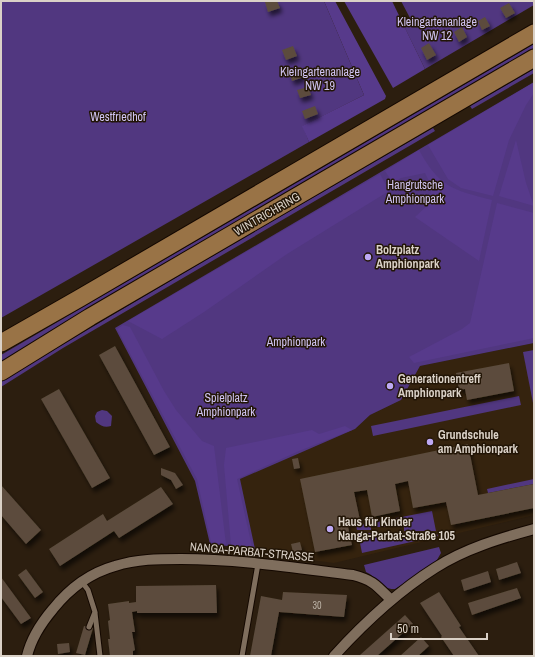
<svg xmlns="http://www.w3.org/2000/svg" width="535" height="657" viewBox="0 0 535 657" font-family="'Archivo Narrow',sans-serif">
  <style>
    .built { fill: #35230e }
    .green { fill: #513780 }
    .forest { fill: #573a8b }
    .building { fill: #5b4c3c; filter: url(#shadow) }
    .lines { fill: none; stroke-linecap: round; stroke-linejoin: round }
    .lane-casing { stroke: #140800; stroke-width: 7 }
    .street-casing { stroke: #140800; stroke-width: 12 }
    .primary-casing { stroke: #140800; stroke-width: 19 }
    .lane { stroke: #7f6e5d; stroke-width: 5 }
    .street { stroke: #7f6e5d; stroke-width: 10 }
    .primary { stroke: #997346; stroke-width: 17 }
    .poi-dot { fill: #bea9f4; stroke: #221506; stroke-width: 1.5 }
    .labels { text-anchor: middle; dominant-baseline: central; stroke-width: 3; stroke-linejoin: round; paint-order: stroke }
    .number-label { font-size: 10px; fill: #bab0a4 }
    .park-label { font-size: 12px; fill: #d0c4f2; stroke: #221506 }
    .street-label { font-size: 12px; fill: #dad1c7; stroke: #221506 }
    .poi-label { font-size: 12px; font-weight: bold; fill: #dad1c7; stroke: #221506; text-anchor: start }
  </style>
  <defs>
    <filter id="shadow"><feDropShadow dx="2.5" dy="4.5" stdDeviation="2" flood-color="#0009"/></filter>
  </defs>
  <rect width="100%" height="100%" fill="#2c1e0f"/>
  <path class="built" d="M534,343V515L334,563L304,559L285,553L255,549L239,479L355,429L370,415L401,400L420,366Z"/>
  <g class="green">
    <path d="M1,1H324L364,95L303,126L309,142L1,318Z"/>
    <path d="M401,1H534V5L425,69L402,22L410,18Z"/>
    <path d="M534,44V48L35,341L1,362V355Z"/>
    <path d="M534,69V73L472,109L470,106Z"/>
    <path d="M534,82V343L420,366L401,400L370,415L355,429L240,479L255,549L210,544L195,481L115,328Z"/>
    <path d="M433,128L435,131L63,348L1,387V382C144,295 288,212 433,128Z"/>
    <path d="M534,350V408L523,352Z"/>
    <path d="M519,396L521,405L373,436L371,426Z"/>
    <path d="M102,410L107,411L112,416L111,426C105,428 101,426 96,422L95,416L97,412Z"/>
    <path d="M534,479V484L488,493L487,489Z"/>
    <path d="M432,511L436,531H404V527H371V530H357L356,526Z"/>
    <path d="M358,533L437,534L438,536L362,553Z"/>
    <path d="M439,547L441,553L434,565L395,589C382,590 377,577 366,572L364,565Z"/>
  </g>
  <g class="forest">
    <path d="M324,1H335L386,96L385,99L309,142L302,126L364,95Z"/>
    <path d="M344,1H392L425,69L393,88Z"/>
    <path d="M533,83L534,93L526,105L509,140L493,196L461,188L448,179L428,145Z"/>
    <path d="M516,140L526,183L534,206L499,196Z"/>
    <path d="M419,150C439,187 453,190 492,200L479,261L415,217L430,203L431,185L425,173L401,178L393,183L385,171Z"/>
    <path d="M380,174L389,191L287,254L204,312L162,339L128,321Z"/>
    <path d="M497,203L534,213V338L414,363L409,357L462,329L470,323Z"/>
    <path d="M123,325L130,327L164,391L176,410L202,441L214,446L226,544L211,542L197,479L117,329Z"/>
    <path d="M345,426L352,430L299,451L237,479L252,547L231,545L224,465L226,448L312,430L319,434Z"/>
  </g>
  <g class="building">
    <path d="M269,1H277L280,8L268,12L265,2Z"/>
    <path d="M509,3L515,13L506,18L500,8Z"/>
    <path d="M485,17L490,26L482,30L478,21Z"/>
    <path d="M462,27L467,37L459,42L454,32Z"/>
    <path d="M429,43L436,55L427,60L421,48Z"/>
    <path d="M293,46L297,56L286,60L282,50Z"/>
    <path d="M301,67L304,77L292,81L289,71Z"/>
    <path d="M308,87L311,95L300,98L297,90Z"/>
    <path d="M315,106L318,114L305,119L302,111Z"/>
    <path d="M115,346L170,447L154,455L99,355Z"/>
    <path d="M509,363L514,391L467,400L465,389L459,390L456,373Z"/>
    <path d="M59,389L110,478L92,488L41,399Z"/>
    <path d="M468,444L478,495L534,484V508L451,525L446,502L413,508L408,481L395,484L400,511L372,517L367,490L354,492L360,520L347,522L352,545L315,552L300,479Z"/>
    <path d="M298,458L300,468L294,469L292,459Z"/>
    <path d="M161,468L175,473L183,485L176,489L171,480L161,475Z"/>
    <path d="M1,485L41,530L26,544L1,515Z"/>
    <path d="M161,487L173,504L119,538L114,531L60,566L49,549L103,514L107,521Z"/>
    <path d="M300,542L302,550L293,552L291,544Z"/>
    <path d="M517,562L521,573L499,580L496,569Z"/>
    <path d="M26,569L43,592L35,598L18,575Z"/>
    <path d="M488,571L491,582L464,591L461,580Z"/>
    <path d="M1,577L31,618L21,624L1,597Z"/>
    <path d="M216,585L217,613H137V611L132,612L135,632H132L135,650L133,651V656H110L108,639H110L108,621L110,620L108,604L129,601V603L136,602V586Z"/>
    <path d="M517,588L521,598L472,615L468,603Z"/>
    <path d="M283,592L347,595L344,617L279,612L271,656H250L261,596L282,600Z"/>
    <path d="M439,592L461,626L459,627L479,656H454L441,637L442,636L420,603Z"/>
    <path d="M405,615L413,624L377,656H362L360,655Z"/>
    <path d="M84,626L93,628L85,655L76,653Z"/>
    <path d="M421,637L429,646L418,656H400Z"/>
    <path d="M69,643L70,652L58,654L57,644Z"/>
  </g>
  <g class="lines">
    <defs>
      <g id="lane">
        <path d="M82,582L88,590L95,612L89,627"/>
        <path d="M95,613L100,656"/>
        <path d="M242,656L258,564"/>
      </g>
      <g id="street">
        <path d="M27,656C31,639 42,622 53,609C69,589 90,573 115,566C137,559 158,559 181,559C239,559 296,568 353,575C373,580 377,586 391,600"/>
        <path d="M334,656C364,623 397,592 435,568C464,549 501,538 534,529"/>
      </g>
      <g id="primary">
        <path d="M1,343L80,298L534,33"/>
        <path d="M1,372L90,317L534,58"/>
      </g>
    </defs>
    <use href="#lane" class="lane-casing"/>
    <use href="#street" class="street-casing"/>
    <use href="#primary" class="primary-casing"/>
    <use href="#lane" class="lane"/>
    <use href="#street" class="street"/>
    <use href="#primary" class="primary"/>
  </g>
  <g class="poi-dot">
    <circle cx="368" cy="257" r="4"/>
    <circle cx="390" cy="386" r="4"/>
    <circle cx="430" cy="442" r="4"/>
    <circle cx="330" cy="529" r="4"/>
  </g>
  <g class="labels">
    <g class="number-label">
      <text x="317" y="605">30</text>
    </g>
    <g class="park-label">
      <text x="437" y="22">Kleingartenanlage<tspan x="437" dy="14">NW 12</tspan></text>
      <text x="320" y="72">Kleingartenanlage<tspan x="320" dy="14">NW 19</tspan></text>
      <text x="118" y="117">Westfriedhof</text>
      <text x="415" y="185">Hangrutsche<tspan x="415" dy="14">Amphionpark</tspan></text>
      <text x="296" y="342">Amphionpark</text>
      <text x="226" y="398">Spielplatz<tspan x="226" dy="14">Amphionpark</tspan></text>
    </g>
    <g class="street-label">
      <text transform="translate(267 214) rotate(-30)">WINTRICHRING</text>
      <text transform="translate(252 552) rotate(5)">NANGA-PARBAT-STRASSE</text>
    </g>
    <g class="poi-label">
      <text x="376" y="250">Bolzplatz<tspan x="376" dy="14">Amphionpark</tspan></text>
      <text x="398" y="379">Generationentreff<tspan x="398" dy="14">Amphionpark</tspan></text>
      <text x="438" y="435">Grundschule<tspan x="438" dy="14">am Amphionpark</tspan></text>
      <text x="338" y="522">Haus für Kinder<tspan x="338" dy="14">Nanga-Parbat-Straße 105</tspan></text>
    </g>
  </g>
  <rect width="535" height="657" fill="none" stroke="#dad1c7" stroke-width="4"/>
  <path d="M391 633v6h96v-6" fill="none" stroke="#dad1c7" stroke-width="2"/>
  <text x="397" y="633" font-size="12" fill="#dad1c7" stroke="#221506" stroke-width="3" paint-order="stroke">50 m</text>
</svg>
